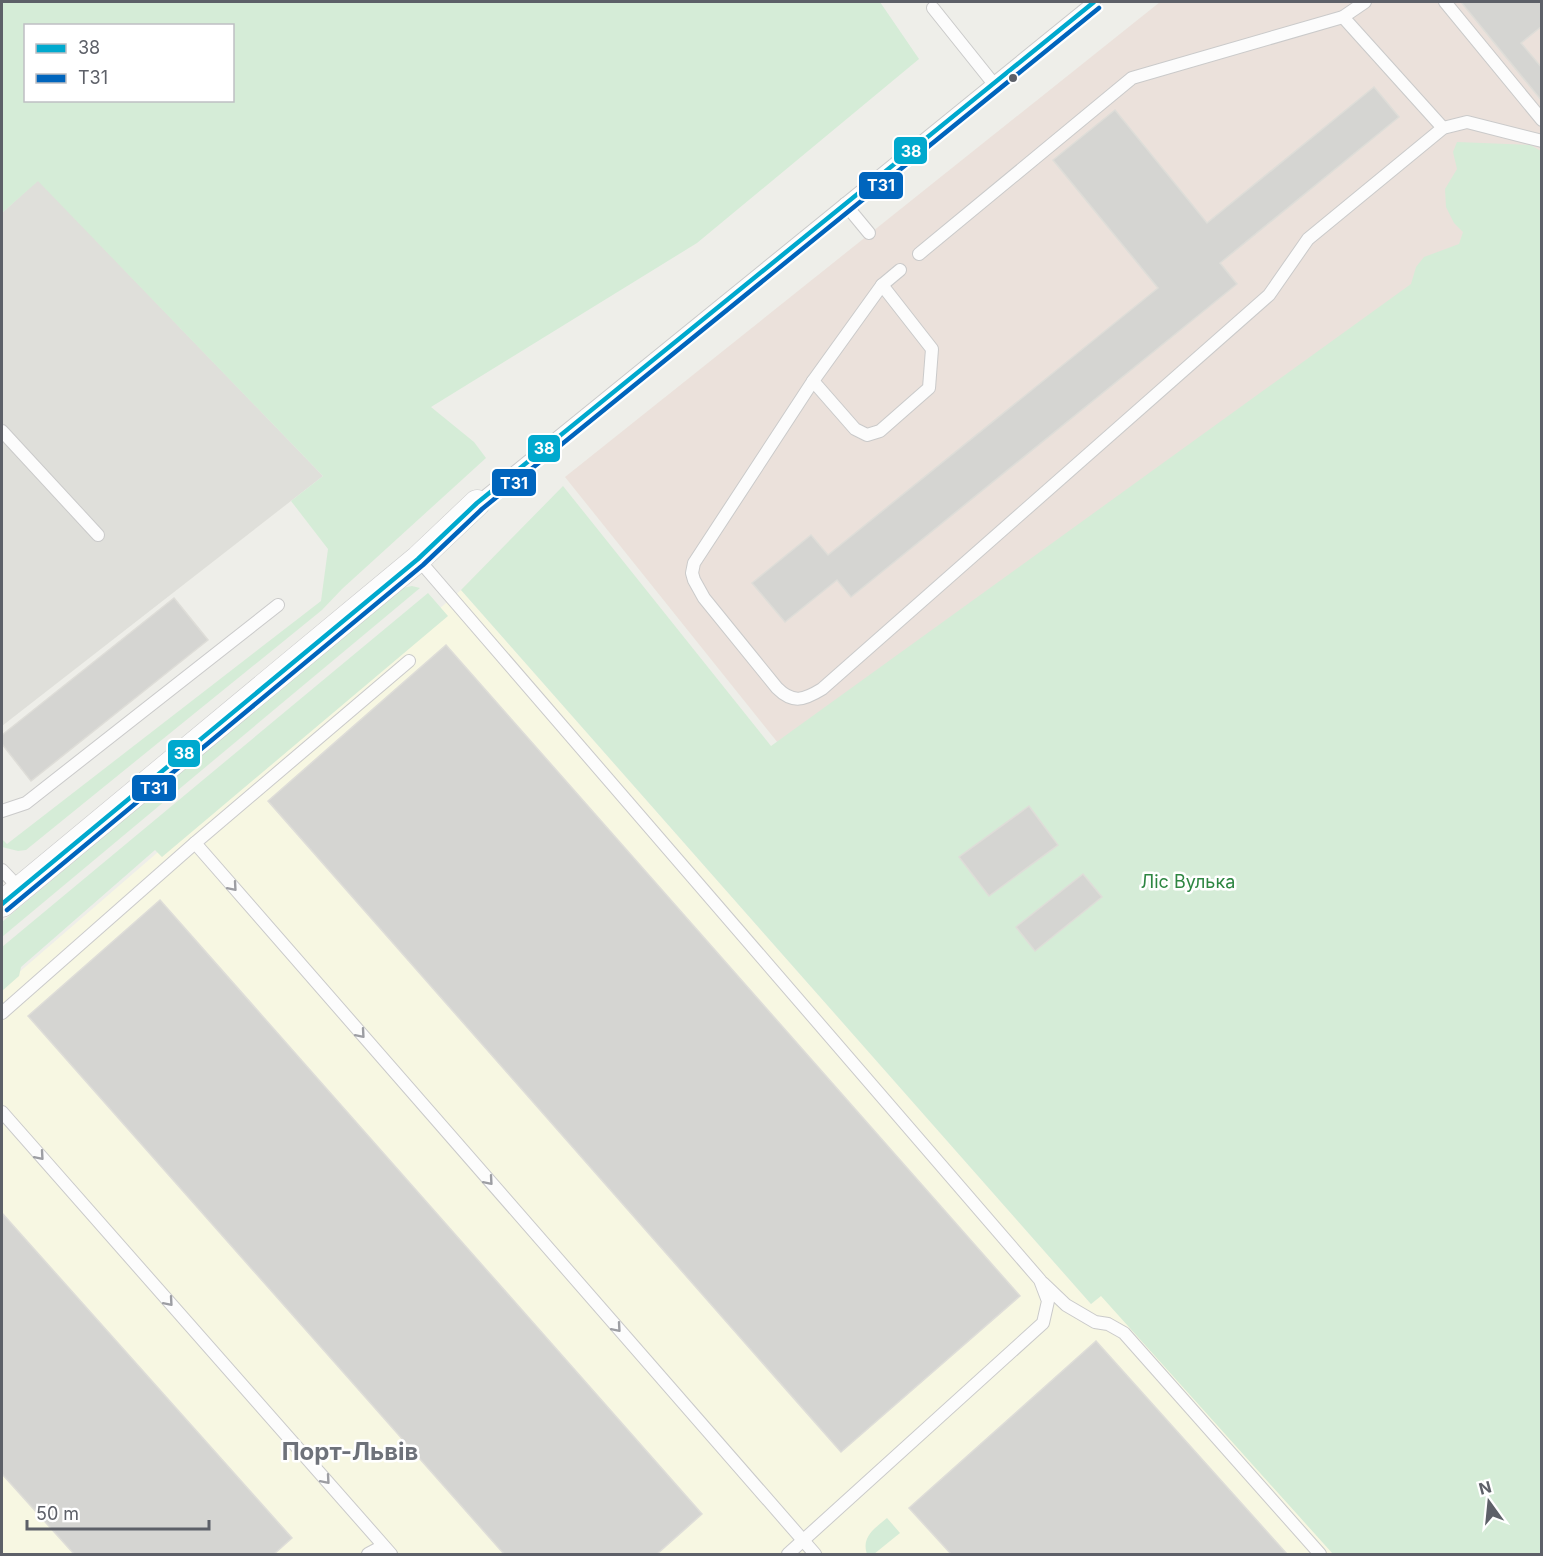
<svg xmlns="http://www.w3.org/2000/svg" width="1543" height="1556" viewBox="0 0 1543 1556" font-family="Inter,sans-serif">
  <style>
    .commercial { fill: #f7f7e2 }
    .industrial { fill: #dfdfda }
    .medical { fill: #ebe1db }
    .green { fill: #d5ecd7; fill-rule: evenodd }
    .building { fill: #d5d5d2; stroke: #deddd8; stroke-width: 1.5 }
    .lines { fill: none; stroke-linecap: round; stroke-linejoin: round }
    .service-casing { stroke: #cacaca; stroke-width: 14 }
    .minor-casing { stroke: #cacaca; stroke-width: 27 }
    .service { stroke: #fcfcfc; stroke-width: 12 }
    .minor { stroke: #fcfcfc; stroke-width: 26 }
    .bus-1-casing { stroke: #fff; stroke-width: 9 }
    .bus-2-casing { stroke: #fff; stroke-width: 9 }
    .bus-1 { stroke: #00a9ce; stroke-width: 4.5 }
    .bus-2 { stroke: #0065bd; stroke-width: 4.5 }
    .oneway { stroke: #9d9ea3 }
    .bus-dot { fill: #5d6068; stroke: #fff; stroke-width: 2 }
    .labels { text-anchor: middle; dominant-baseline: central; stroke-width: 5; stroke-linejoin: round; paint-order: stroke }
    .park-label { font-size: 18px; fill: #2e8642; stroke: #fff }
    .district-label { font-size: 24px; font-weight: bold; fill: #6e727a; stroke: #fff }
    .line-badge { stroke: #fff; stroke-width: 2 }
    .badge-label { font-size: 16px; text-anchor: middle; font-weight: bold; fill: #fff }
  </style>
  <rect width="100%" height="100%" fill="#eeeee9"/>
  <path class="commercial" d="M461,590L1091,1304L1101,1295L1333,1554H2V987Z"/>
  <path class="industrial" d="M38,180L323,476L2,726V213Z"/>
  <path class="medical" d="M1160,2H1541V646L1024,1050L565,477Z"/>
  <g class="green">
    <path d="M2,2H880L919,59L697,243L431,407L474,442L486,458L342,589L322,610L26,850L18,851L2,847V839L7,844L321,601L328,549L291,501L323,476L38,181L2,213ZM26,26H232V100H26Z"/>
    <path d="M1457,142L1530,145L1541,151V1554H1333L1101,1296L1091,1304L461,590L563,486L771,746L1411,284L1416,267L1424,257L1459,244L1463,232L1454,223L1446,207L1445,189L1457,169L1453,152Z"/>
    <path d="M412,586L420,588L2,937V922L391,596L403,588Z"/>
    <path d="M428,593L448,616L162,857L155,850L21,967L19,976L2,991V947Z"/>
    <path d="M887,1518L900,1533L874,1554H867C861,1537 875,1528 887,1518Z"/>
  </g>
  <g class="building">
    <path d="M1461,2H1542V26L1521,43L1542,68V101Z"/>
    <path d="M1374,87L1399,117L1220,263L1237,284L851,597L837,580L785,622L752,583L811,535L828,555L1158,288L1053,160L1115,110L1207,223Z"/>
    <path d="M174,598L208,640L31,781L2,744V735Z"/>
    <path d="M446,645L1020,1296L841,1452L268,801Z"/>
    <path d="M1029,806L1058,845L989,896L959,857Z"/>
    <path d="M1083,874L1102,897L1035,951L1016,927Z"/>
    <path d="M160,900L702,1514L657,1554H504L28,1016Z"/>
    <path d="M2,1213L292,1538L274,1554H74L2,1474Z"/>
    <path d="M1096,1341L1287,1554H951L909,1508Z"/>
  </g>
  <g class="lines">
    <defs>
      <g id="service">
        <path d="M1445,2L1542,120"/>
        <path d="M933,8L993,83"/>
        <path d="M1343,17L1443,128"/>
        <path d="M845,204L869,233"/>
        <path d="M919,254L1132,78L1343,17L1365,2"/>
        <path d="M900,270L882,285L813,381L694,563L692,573L694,580L704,598L777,688C793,704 804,700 822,689L1269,295L1308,239L1443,128L1467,122L1542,141"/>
        <path d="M813,381L855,429L867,435L880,431L929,388L932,349L882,285"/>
        <path d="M2,431L98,535"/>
        <path d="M477,503L1094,2"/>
        <path d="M418,559L1040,1280L1048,1301L1043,1323L788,1554"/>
        <path d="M2,811L26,803L278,605"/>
        <path d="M195,843L815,1554"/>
        <path d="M2,870L20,889"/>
        <path d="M2,1013L195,843L409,661"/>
        <path d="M2,1112L391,1554"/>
        <path d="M1043,1283L1066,1305L1095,1322L1108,1324L1124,1333L1320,1554"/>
        <path d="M368,1554L383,1546"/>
      </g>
      <path id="minor" d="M2,904L418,559L477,503"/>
    </defs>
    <use href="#service" class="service-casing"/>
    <use href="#minor" class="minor-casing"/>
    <use href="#service" class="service"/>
    <use href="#minor" class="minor"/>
    <defs>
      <path id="bus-1" d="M2,904L418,559L477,503L1094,2"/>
      <path id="bus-2" d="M7,910L423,565L482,509L1099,8"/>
    </defs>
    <use href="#bus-1" class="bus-1-casing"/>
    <use href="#bus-2" class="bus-2-casing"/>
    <use href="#bus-1" class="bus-1"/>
    <use href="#bus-2" class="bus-2"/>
  </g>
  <defs><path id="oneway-chevron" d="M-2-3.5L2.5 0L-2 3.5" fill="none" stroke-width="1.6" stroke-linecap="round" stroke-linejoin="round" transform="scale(1.5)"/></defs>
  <g class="oneway">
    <use href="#oneway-chevron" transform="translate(233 887) rotate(49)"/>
    <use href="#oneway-chevron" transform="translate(361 1034) rotate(49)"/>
    <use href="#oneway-chevron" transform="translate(40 1156) rotate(49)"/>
    <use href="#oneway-chevron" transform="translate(489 1181) rotate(49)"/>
    <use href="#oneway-chevron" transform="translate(169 1302) rotate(49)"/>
    <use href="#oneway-chevron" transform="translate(617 1328) rotate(49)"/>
    <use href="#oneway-chevron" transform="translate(326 1480) rotate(49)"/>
  </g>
  <circle class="bus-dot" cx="1013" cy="78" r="5"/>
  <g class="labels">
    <g class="park-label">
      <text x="1188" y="881">Ліс Вулька</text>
    </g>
    <g class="district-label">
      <text x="350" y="1451">Порт-Львів</text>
    </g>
  </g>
  <g class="line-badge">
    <rect x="893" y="136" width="35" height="29" rx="6" fill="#00a9ce"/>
    <rect x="858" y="171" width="46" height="29" rx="6" fill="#0065bd"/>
    <rect x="527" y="434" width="34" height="29" rx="6" fill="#00a9ce"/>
    <rect x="491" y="468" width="46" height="29" rx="6" fill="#0065bd"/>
    <rect x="167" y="739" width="34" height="29" rx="6" fill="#00a9ce"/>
    <rect x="131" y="774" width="46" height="28" rx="6" fill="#0065bd"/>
  </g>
  <g class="badge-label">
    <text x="911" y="157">38</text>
    <text x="881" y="191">Т31</text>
    <text x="544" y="454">38</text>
    <text x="514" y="489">Т31</text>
    <text x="184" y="759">38</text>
    <text x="154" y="794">Т31</text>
  </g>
  <rect width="1543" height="1556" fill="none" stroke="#5d6068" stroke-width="6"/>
  <rect x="24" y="24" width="210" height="78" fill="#ffffff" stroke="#bebfc3" stroke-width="1.5"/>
  <rect x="36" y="44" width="30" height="9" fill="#00a9ce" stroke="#bebfc3" stroke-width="1.5"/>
  <text x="78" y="54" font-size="18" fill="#5d6068">38</text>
  <rect x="36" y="74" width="30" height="9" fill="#0065bd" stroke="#bebfc3" stroke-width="1.5"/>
  <text x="78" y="84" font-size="18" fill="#5d6068">Т31</text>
  <g transform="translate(1489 1502) rotate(345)" stroke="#ffffff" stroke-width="4.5" paint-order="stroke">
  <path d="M0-4.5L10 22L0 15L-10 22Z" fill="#5d6068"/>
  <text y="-9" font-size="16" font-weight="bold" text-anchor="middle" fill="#5d6068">N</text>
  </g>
  <path d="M27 1520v9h182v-9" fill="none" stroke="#5d6068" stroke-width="3"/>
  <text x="36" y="1520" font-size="18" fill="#5d6068" stroke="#ffffff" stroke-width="4.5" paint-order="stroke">50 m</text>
</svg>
